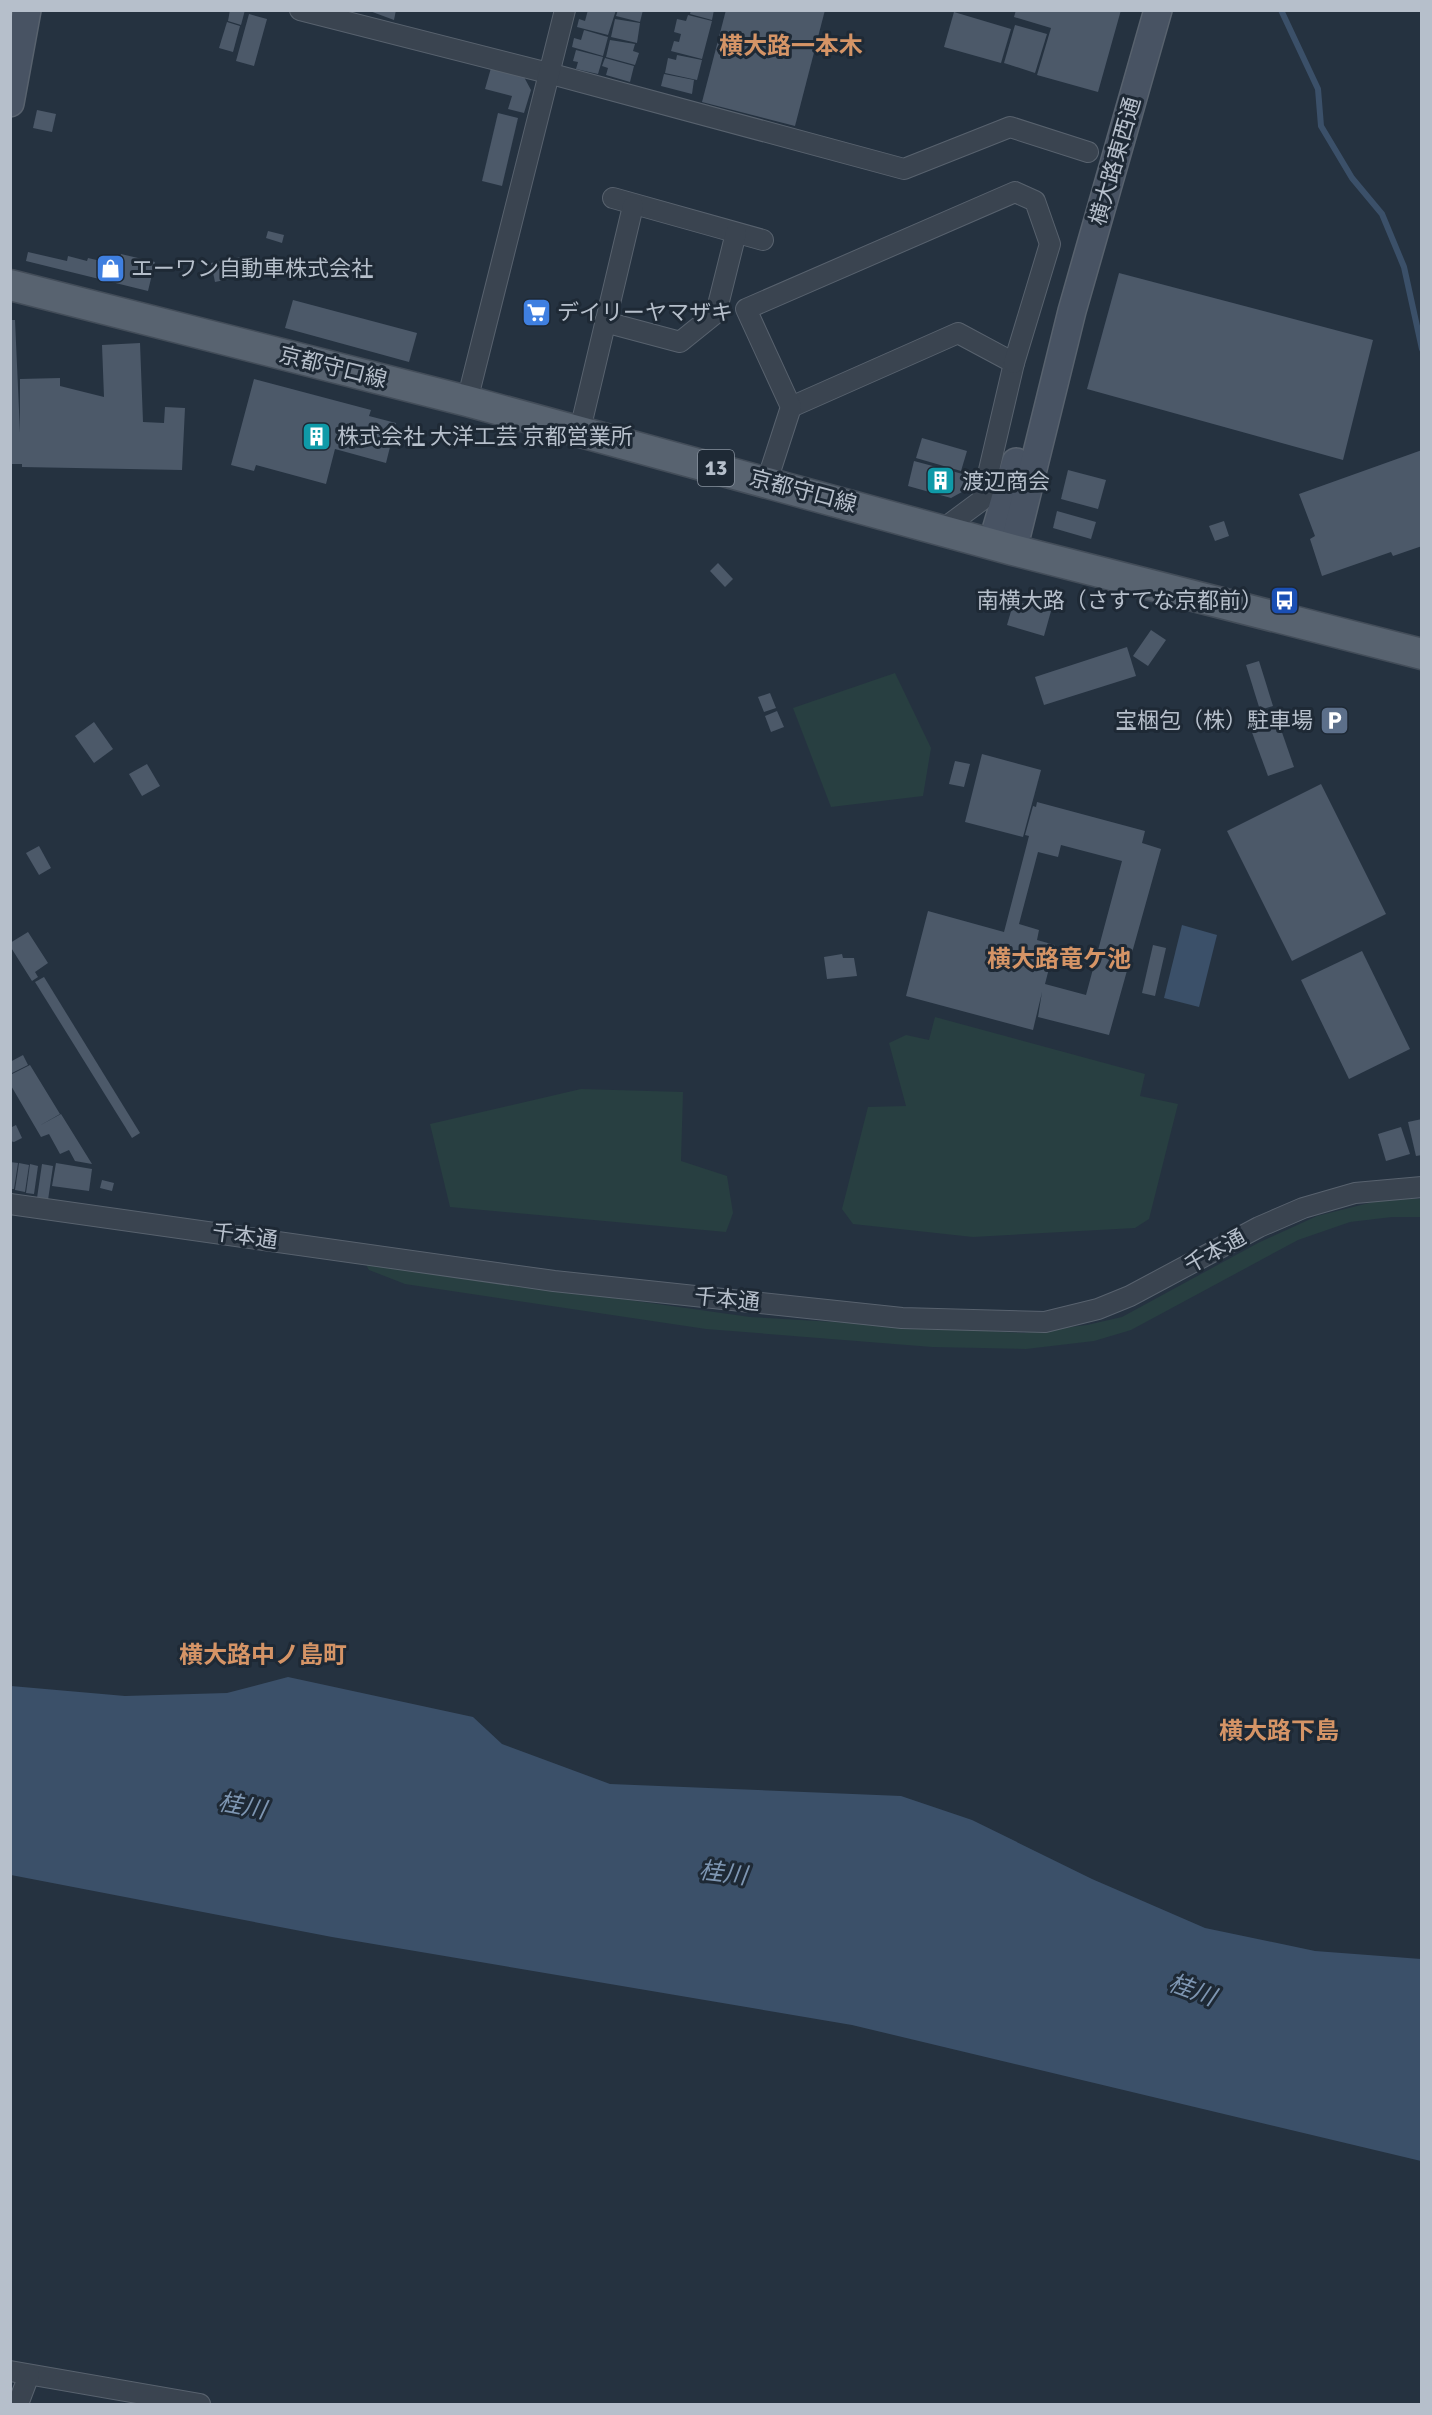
<svg xmlns="http://www.w3.org/2000/svg" width="1432" height="2415" viewBox="0 0 1432 2415" font-family="Signika,'Noto Sans JP',sans-serif">
  <style>
    .green { fill: #283f41 }
    .water { fill: #3b5069 }
    .lines { fill: none; stroke-linecap: round; stroke-linejoin: round }
    .stream { stroke: #3b5069; stroke-width: 6 }
    .building { fill: #4c5969; fill-rule: evenodd }
    .street-casing { stroke: #58626e; stroke-width: 22 }
    .secondary-casing { stroke: #58626e; stroke-width: 30 }
    .primary-casing { stroke: #434d59; stroke-width: 33 }
    .street { stroke: #3a4450; stroke-width: 20 }
    .secondary { stroke: #485363; stroke-width: 27 }
    .primary { stroke: #586370; stroke-width: 30 }
    .labels { text-anchor: middle; dominant-baseline: central; stroke-width: 6; stroke-linejoin: round; paint-order: stroke }
    .shield { fill: #1e2935; stroke: #88929e; stroke-width: 1.5 }
    .shield-label { font-size: 21px; font-weight: bold; fill: #b6bfcb }
    .street-label { font-size: 22px; fill: #b6bfcb; stroke: #1e2935 }
    .poi-label { font-size: 22px; fill: #b6bfcb; stroke: #1e2935; text-anchor: start }
    .neighbourhood-label { font-size: 24px; font-weight: bold; fill: #d59466; stroke: #1e2935 }
    .water-label { font-size: 24px; font-style: italic; fill: #7e96b2; stroke: #1e2935 }
  </style>
  <rect width="100%" height="100%" fill="#253240"/>
  <g class="green">
    <path d="M895,673L931,748L923,796L831,807L793,708Z"/>
    <path d="M935,1017L1145,1074L1140,1096L1178,1104L1149,1219L1135,1228L973,1237L853,1224L842,1209L868,1107L906,1106L889,1043L906,1035L929,1040Z"/>
    <path d="M581,1089L683,1092L681,1161L727,1176L733,1213L726,1232L450,1207L430,1124Z"/>
    <path d="M1389,1198L1421,1199V1217H1392L1350,1222L1298,1240L1131,1330L1094,1341L1026,1349L932,1347L706,1329L405,1284L369,1270L365,1263L750,1317L1024,1333L1087,1325L1122,1317L1258,1243L1317,1216Z"/>
  </g>
  <g class="water">
    <path d="M1182,925L1217,935L1199,1007L1164,998Z"/>
    <path d="M288,1677L473,1717L502,1744L610,1784L901,1796L972,1820L1092,1879L1205,1928L1315,1951L1421,1959V2161L852,2025L332,1937L11,1875V1686L125,1696L227,1693Z"/>
  </g>
  <g class="lines">
    <path class="stream" d="M1281,10L1318,89L1321,126L1352,178L1382,214L1404,267L1422,349"/>
  </g>
  <g class="building">
    <path d="M230,10H245L241,25L228,21Z"/>
    <path d="M367,10H396L394,20Z"/>
    <path d="M588,10H616L608,35L577,27L579,19L585,21Z"/>
    <path d="M618,10H643L640,22L616,16Z"/>
    <path d="M691,10H714L712,20L690,14Z"/>
    <path d="M726,10H825L795,126L702,102Z"/>
    <path d="M1016,10H1121L1098,92L1037,75L1051,28L1014,17Z"/>
    <path d="M954,12L1011,29L1001,63L944,47Z"/>
    <path d="M249,14L267,19L254,66L236,61Z"/>
    <path d="M688,15L712,21L702,59L671,51L674,41L679,42L681,34L674,32L677,19L686,21Z"/>
    <path d="M615,19L640,23L637,43L611,37Z"/>
    <path d="M227,22L240,26L233,52L219,48Z"/>
    <path d="M1015,25L1047,34L1035,73L1004,63Z"/>
    <path d="M584,30L608,37L603,56L572,47L574,38L581,40Z"/>
    <path d="M610,40L635,44L633,51L639,53L635,65L606,57Z"/>
    <path d="M576,50L603,57L598,74L576,69L578,62L573,61Z"/>
    <path d="M677,55L702,60L697,80L665,73L668,58L676,60Z"/>
    <path d="M605,58L634,66L630,82L606,75L608,68L602,66Z"/>
    <path d="M491,68L524,77L531,90L524,113L508,109L512,96L485,89Z"/>
    <path d="M664,74L694,80L692,94L661,86Z"/>
    <path d="M37,110L56,114L52,132L33,128Z"/>
    <path d="M498,113L518,118L502,186L482,181Z"/>
    <path d="M268,231L284,235L282,243L266,238Z"/>
    <path d="M28,252L67,261L68,256L87,261L88,258L105,262L106,258L120,261L121,254L155,262L148,291L26,261Z"/>
    <path d="M240,257L244,276L215,282L211,263Z"/>
    <path d="M1119,273L1373,340L1343,460L1087,389Z"/>
    <path d="M293,300L417,333L409,362L285,328Z"/>
    <path d="M10,320H15L20,433V379L60,378V386L104,397L102,345L140,343L143,422L164,423L165,407L185,408L182,470L22,467V464H10Z"/>
    <path d="M254,379L371,410L369,416L396,423L386,463L335,449L326,484L256,465L254,471L231,465Z"/>
    <path d="M922,438L967,451L961,471L916,458Z"/>
    <path d="M1422,450V546L1393,556L1391,552L1322,576L1310,539L1315,536L1299,494Z"/>
    <path d="M914,461L974,477L971,487L951,498L908,486Z"/>
    <path d="M1068,470L1106,480L1098,509L1061,499Z"/>
    <path d="M1057,511L1096,522L1091,539L1053,528Z"/>
    <path d="M1224,521L1229,536L1215,541L1209,526Z"/>
    <path d="M718,563L733,579L725,587L710,571Z"/>
    <path d="M1014,601L1051,611L1044,636L1007,625Z"/>
    <path d="M1151,630L1166,640L1148,666L1133,656Z"/>
    <path d="M1127,647L1136,676L1044,705L1035,677Z"/>
    <path d="M1259,661L1273,706L1260,710L1246,665Z"/>
    <path d="M770,693L776,708L764,712L758,697Z"/>
    <path d="M777,711L784,727L771,732L765,716Z"/>
    <path d="M1277,718L1294,767L1268,776L1250,727Z"/>
    <path d="M94,722L113,749L94,763L75,736Z"/>
    <path d="M982,754L1041,770L1023,837L965,822Z"/>
    <path d="M955,761L970,764L964,787L949,784Z"/>
    <path d="M147,764L160,786L142,796L129,774Z"/>
    <path d="M1321,784L1386,914L1292,961L1227,831Z"/>
    <path d="M1037,802L1145,831L1142,843L1161,849L1109,1035L1038,1017L1042,992L1033,1030L906,996L928,911L1004,932L1029,836L1025,835L1033,806L1036,807ZM1061,845L1122,861L1086,995L1045,984L1055,945L1037,940L1039,930L1019,924L1038,852L1058,857Z"/>
    <path d="M39,846L51,868L39,875L26,853Z"/>
    <path d="M28,932L48,963L35,972L38,977L32,981L10,946V943Z"/>
    <path d="M1153,945L1166,948L1155,996L1142,993Z"/>
    <path d="M1362,951L1410,1049L1349,1079L1301,980Z"/>
    <path d="M842,954L843,958H854L857,976L827,979L824,957Z"/>
    <path d="M44,977L140,1133L132,1138L35,982Z"/>
    <path d="M23,1055L28,1065L10,1074V1062Z"/>
    <path d="M30,1065L60,1114L39,1126L61,1114L92,1164L75,1161L69,1150L60,1154L49,1134L41,1137L10,1084V1075Z"/>
    <path d="M1422,1119V1155L1416,1156L1408,1122Z"/>
    <path d="M16,1125L22,1138L14,1142L10,1141V1128Z"/>
    <path d="M1401,1127L1410,1154L1386,1161L1378,1134Z"/>
    <path d="M10,1162L18,1163L14,1189H10Z"/>
    <path d="M19,1163L29,1165L25,1192L15,1190Z"/>
    <path d="M56,1163L92,1169L89,1191L52,1186Z"/>
    <path d="M30,1164L38,1166L34,1194L26,1193Z"/>
    <path d="M42,1164L53,1166L48,1200L37,1198Z"/>
    <path d="M102,1180L114,1183L112,1191L100,1188Z"/>
  </g>
  <g class="lines">
    <defs>
      <g id="street">
        <path d="M300,10L548,73L904,169L1010,127L1088,152"/>
        <path d="M613,198L763,240"/>
        <path d="M605,322L680,342L716,313L736,233"/>
        <path d="M467,401L565,10"/>
        <path d="M791,407L958,333L1014,363L982,500L943,529"/>
        <path d="M579,434L633,206"/>
        <path d="M767,481L791,407L746,309L1015,192L1035,201L1050,244L1014,363"/>
        <path d="M10,1204L554,1281L902,1318L1045,1322L1098,1309L1130,1296L1259,1227L1303,1208L1355,1193L1422,1187"/>
        <path d="M10,2371L200,2404"/>
        <path d="M18,2404L29,2375"/>
      </g>
      <g id="secondary">
        <path d="M10,103L27,10"/>
        <path d="M992,544L1016,462"/>
        <path d="M1013,550L1072,311L1158,10"/>
      </g>
      <path id="primary" d="M10,285L467,401L1013,550L1422,654"/>
    </defs>
    <use href="#street" class="street-casing"/>
    <use href="#secondary" class="secondary-casing"/>
    <use href="#primary" class="primary-casing"/>
    <use href="#street" class="street"/>
    <use href="#secondary" class="secondary"/>
    <use href="#primary" class="primary"/>
  </g>
  <defs>
    <symbol id="shop-square" viewBox="-11 -11 22 22"><rect x="-9" y="-9" width="18" height="18" rx="4" fill="#3f7fe0" stroke="#1e2935"/><path d="M-5-2.5h2.3a2.7 3.5 0 0 1 5.4 0H5L5.5 6h-11ZM-1.5-2.5h3a1.5 2.3 0 0 0-3 0Z" fill="#fff"/></symbol>
    <symbol id="supermarket-square" viewBox="-11 -11 22 22"><rect x="-9" y="-9" width="18" height="18" rx="4" fill="#3f7fe0" stroke="#1e2935"/><path d="M-6-5.5h2.5l.6 2H6L4.5 2H-2.5L-4.4-4H-6ZM-1.5 3.2a1.3 1.3 0 1 0 .1 0ZM3 3.2a1.3 1.3 0 1 0 .1 0Z" fill="#fff"/></symbol>
    <symbol id="building-square" viewBox="-11 -11 22 22"><rect x="-9" y="-9" width="18" height="18" rx="4" fill="#0f9aa8" stroke="#1e2935"/><path d="M-4-6H4V6H1V3H-1V6H-4ZM-2.5-4.3h1.7v1.8h-1.7ZM.8-4.3h1.7v1.8H.8ZM-2.5-1h1.7V.8h-1.7ZM.8-1h1.7V.8H.8Z" fill="#fff"/></symbol>
    <symbol id="bus-square" viewBox="-11 -11 22 22"><rect x="-9" y="-9" width="18" height="18" rx="4" fill="#1a4fb4" stroke="#1e2935"/><path d="M-5-6H5V4H4V6H2V4H-2V6H-4V4H-5ZM-3.5-4V0h7V-4ZM-3.5 1.2v1.5H-2V1.2ZM2 1.2v1.5H3.5V1.2Z" fill="#fff"/></symbol>
    <symbol id="parking-square" viewBox="-11 -11 22 22"><rect x="-9" y="-9" width="18" height="18" rx="4" fill="#5c6f8a" stroke="#1e2935"/><path d="M-3.5-5.5H1a3.5 3.5 0 0 1 0 7H-1V5.5H-3.5ZM-1-3.4V-.6H.8a1.4 1.4 0 0 0 0-2.8Z" fill="#fff"/></symbol>
  </defs>
  <g fill-rule="evenodd">
    <use href="#shop-square" x="94" y="252" width="33" height="33"/>
    <use href="#supermarket-square" x="520" y="296" width="33" height="33"/>
    <use href="#building-square" x="300" y="420" width="33" height="33"/>
    <use href="#building-square" x="924" y="464" width="33" height="33"/>
    <use href="#bus-square" x="1268" y="584" width="33" height="33"/>
    <use href="#parking-square" x="1318" y="704" width="33" height="33"/>
  </g>
  <g class="labels">
    <rect class="shield" x="698" y="450" width="36" height="36" rx="4.5"/>
    <g class="shield-label">
      <text x="716" y="468">13</text>
    </g>
    <g class="street-label">
      <text transform="translate(1115 161) rotate(-74)">横大路東西通</text>
      <text transform="translate(333 367) rotate(14)">京都守口線</text>
      <text transform="translate(803 491) rotate(15)">京都守口線</text>
      <text transform="translate(245 1236) rotate(8)">千本通</text>
      <text transform="translate(1215 1251) rotate(-29)">千本通</text>
      <text transform="translate(727 1299) rotate(6)">千本通</text>
    </g>
    <g class="poi-label">
      <text x="131" y="268">エーワン自動車株式会社</text>
      <text x="557" y="312">デイリーヤマザキ</text>
      <text x="337" y="436">株式会社 大洋工芸 京都営業所</text>
      <text x="962" y="481">渡辺商会</text>
      <text x="1263" y="600" text-anchor="end">南横大路（さすてな京都前）</text>
      <text x="1313" y="720" text-anchor="end">宝梱包（株）駐車場</text>
    </g>
    <g class="neighbourhood-label">
      <text x="791" y="46">横大路一本木</text>
      <text x="1059" y="959">横大路竜ケ池</text>
      <text x="263" y="1655">横大路中ノ島町</text>
      <text x="1279" y="1731">横大路下島</text>
    </g>
    <g class="water-label">
      <text transform="translate(242 1806) rotate(11)">桂川</text>
      <text transform="translate(723 1873) rotate(7)">桂川</text>
      <text transform="translate(1192 1990) rotate(20)">桂川</text>
    </g>
  </g>
  <rect width="1432" height="2415" fill="none" stroke="#b6bfcb" stroke-width="24"/>
</svg>
